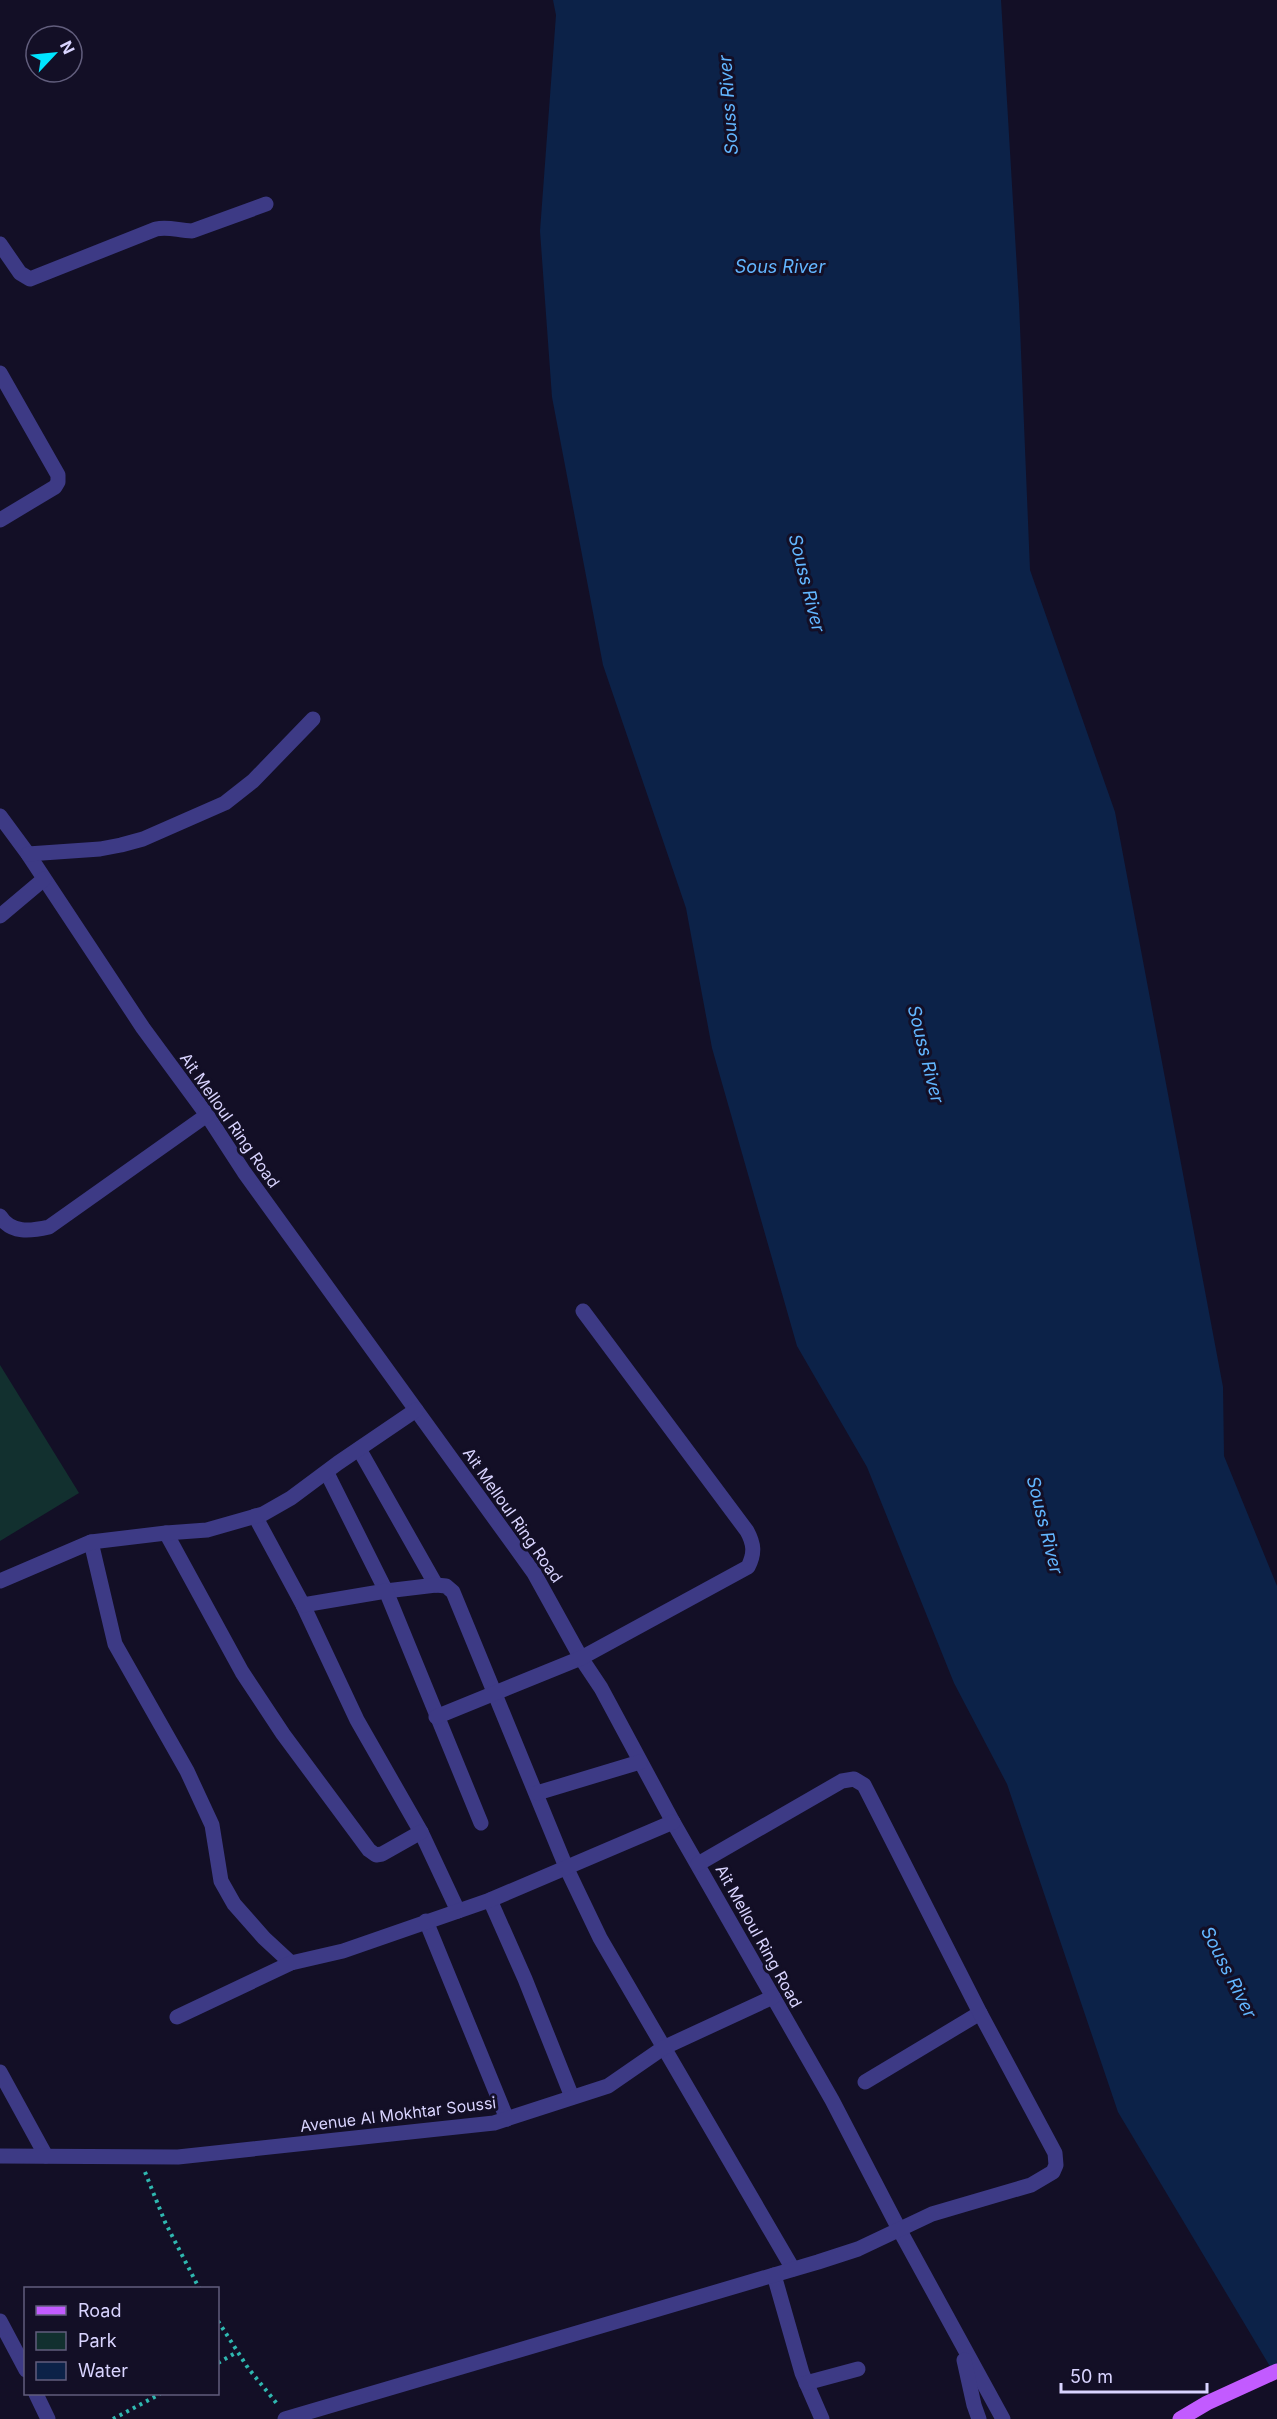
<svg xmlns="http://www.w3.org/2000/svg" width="1277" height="2419" viewBox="0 0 1277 2419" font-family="Inter,sans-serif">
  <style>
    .green { fill: #12302f }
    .water { fill: #0c2248 }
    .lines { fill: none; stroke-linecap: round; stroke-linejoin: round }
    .path { stroke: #2fb8b0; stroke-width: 4; stroke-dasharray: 3 4.5; stroke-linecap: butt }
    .minor { stroke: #3d3a85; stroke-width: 15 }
    .major { stroke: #c25bff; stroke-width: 15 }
    .labels { text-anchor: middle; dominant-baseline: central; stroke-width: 6; stroke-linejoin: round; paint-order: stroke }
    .street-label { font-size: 16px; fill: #d9d4ff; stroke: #130f26 }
    .water-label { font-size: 18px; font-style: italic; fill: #62b6ff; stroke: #130f26 }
  </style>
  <rect width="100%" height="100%" fill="#130f26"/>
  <path class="green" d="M0,1365L79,1493L0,1541Z"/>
  <path class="water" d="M553,0H1001L1019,303L1030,570L1115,812L1223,1387L1224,1456L1277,1586V2378L1118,2112L1007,1784L954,1683L867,1467L797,1346L712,1048L686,908L603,665L552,397L540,231L556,15Z"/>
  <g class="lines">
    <g class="path">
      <path d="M145,2172L165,2222L199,2288"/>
      <path d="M218,2321L248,2368L278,2405"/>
      <path d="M218,2363L237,2352"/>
      <path d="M113,2419L160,2394"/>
    </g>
    <g class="minor">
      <path d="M0,244L20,273L30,279L156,229C169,226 179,231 192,231L266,204"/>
      <path d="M0,373L58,475V482L55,487L0,520"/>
      <path d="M0,816L28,854L143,1028L207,1115L244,1172L534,1573L581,1658L601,1688L673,1822L832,2100L899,2229L1003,2419"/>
      <path d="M28,854L100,849L121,845L143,839L225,803L253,781L313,719"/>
      <path d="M0,916L44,879"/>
      <path d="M0,1216C11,1234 31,1231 49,1227L207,1115"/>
      <path d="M359,1449L436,1585"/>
      <path d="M327,1473L386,1591L436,1585L446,1586L453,1592L566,1867L600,1938L793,2269"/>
      <path d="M255,1516L303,1605L357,1720L421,1832L458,1911"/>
      <path d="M166,1533L242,1672L283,1734L369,1850L376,1855L382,1854L421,1832"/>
      <path d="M91,1542L115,1644L187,1771L212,1825L221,1881L234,1904L264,1938L291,1963"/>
      <path d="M0,1581L91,1542L166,1533L207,1530L263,1514L291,1498L338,1463L416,1410"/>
      <path d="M303,1605L386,1591L481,1823"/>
      <path d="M436,1717L581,1658L748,1567C755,1553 754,1544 747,1531L583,1311"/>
      <path d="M537,1793L640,1762"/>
      <path d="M490,1900L525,1979L572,2097"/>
      <path d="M426,1921L507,2119"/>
      <path d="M177,2017L291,1963L343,1951L490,1900L673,1822"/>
      <path d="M0,2072L46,2156"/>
      <path d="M865,2082L980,2013"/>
      <path d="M0,2156L178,2157L494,2123L608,2086L663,2048L773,1997"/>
      <path d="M774,2275L802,2373L822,2419"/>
      <path d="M0,2321L26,2370"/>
      <path d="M964,2360L974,2405L979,2419"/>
      <path d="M806,2383L858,2369"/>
      <path d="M36,2394L48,2419"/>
      <path d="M285,2419L818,2262L858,2249L932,2214L1031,2185L1053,2172L1056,2165L1055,2153L980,2013L864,1785L854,1779L842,1781L698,1864"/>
    </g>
    <path class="major" d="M1180,2419L1207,2403L1277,2371"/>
  </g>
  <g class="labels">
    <g class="street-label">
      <text transform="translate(230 1120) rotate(55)">Ait Melloul Ring Road</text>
      <text transform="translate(513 1515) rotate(55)">Ait Melloul Ring Road</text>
      <text transform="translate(759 1936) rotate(61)">Ait Melloul Ring Road</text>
      <text transform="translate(398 2114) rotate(-7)">Avenue Al Mokhtar Soussi</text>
    </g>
    <g class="water-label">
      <text transform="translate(728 105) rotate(-94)">Souss River</text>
      <text x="780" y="266">Sous River</text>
      <text transform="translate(807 583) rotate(76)">Souss River</text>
      <text transform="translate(926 1054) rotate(76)">Souss River</text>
      <text transform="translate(1045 1525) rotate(76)">Souss River</text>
      <text transform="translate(1229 1972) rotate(63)">Souss River</text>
    </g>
  </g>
  <rect x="24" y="2287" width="195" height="108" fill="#130f26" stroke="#625e7d" stroke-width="1.5"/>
  <rect x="36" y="2306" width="30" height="9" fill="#c25bff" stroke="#625e7d" stroke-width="1.5"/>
  <text x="78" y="2317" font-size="18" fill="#d9d4ff">Road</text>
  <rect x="36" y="2332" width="30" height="18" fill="#12302f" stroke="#625e7d" stroke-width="1.5"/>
  <text x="78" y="2347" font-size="18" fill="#d9d4ff">Park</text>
  <rect x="36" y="2362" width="30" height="18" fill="#0c2248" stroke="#625e7d" stroke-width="1.5"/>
  <text x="78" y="2377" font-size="18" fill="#d9d4ff">Water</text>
  <g transform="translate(54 54) rotate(64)"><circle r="28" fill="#130f26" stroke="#625e7d" stroke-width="1.5"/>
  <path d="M0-4.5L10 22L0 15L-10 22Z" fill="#00e5ff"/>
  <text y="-9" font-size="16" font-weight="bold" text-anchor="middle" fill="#d9d4ff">N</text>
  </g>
  <path d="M1061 2383v9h146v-9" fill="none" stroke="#d9d4ff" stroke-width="3"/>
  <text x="1070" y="2383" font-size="18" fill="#d9d4ff" stroke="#130f26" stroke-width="4.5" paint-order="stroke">50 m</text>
</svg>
